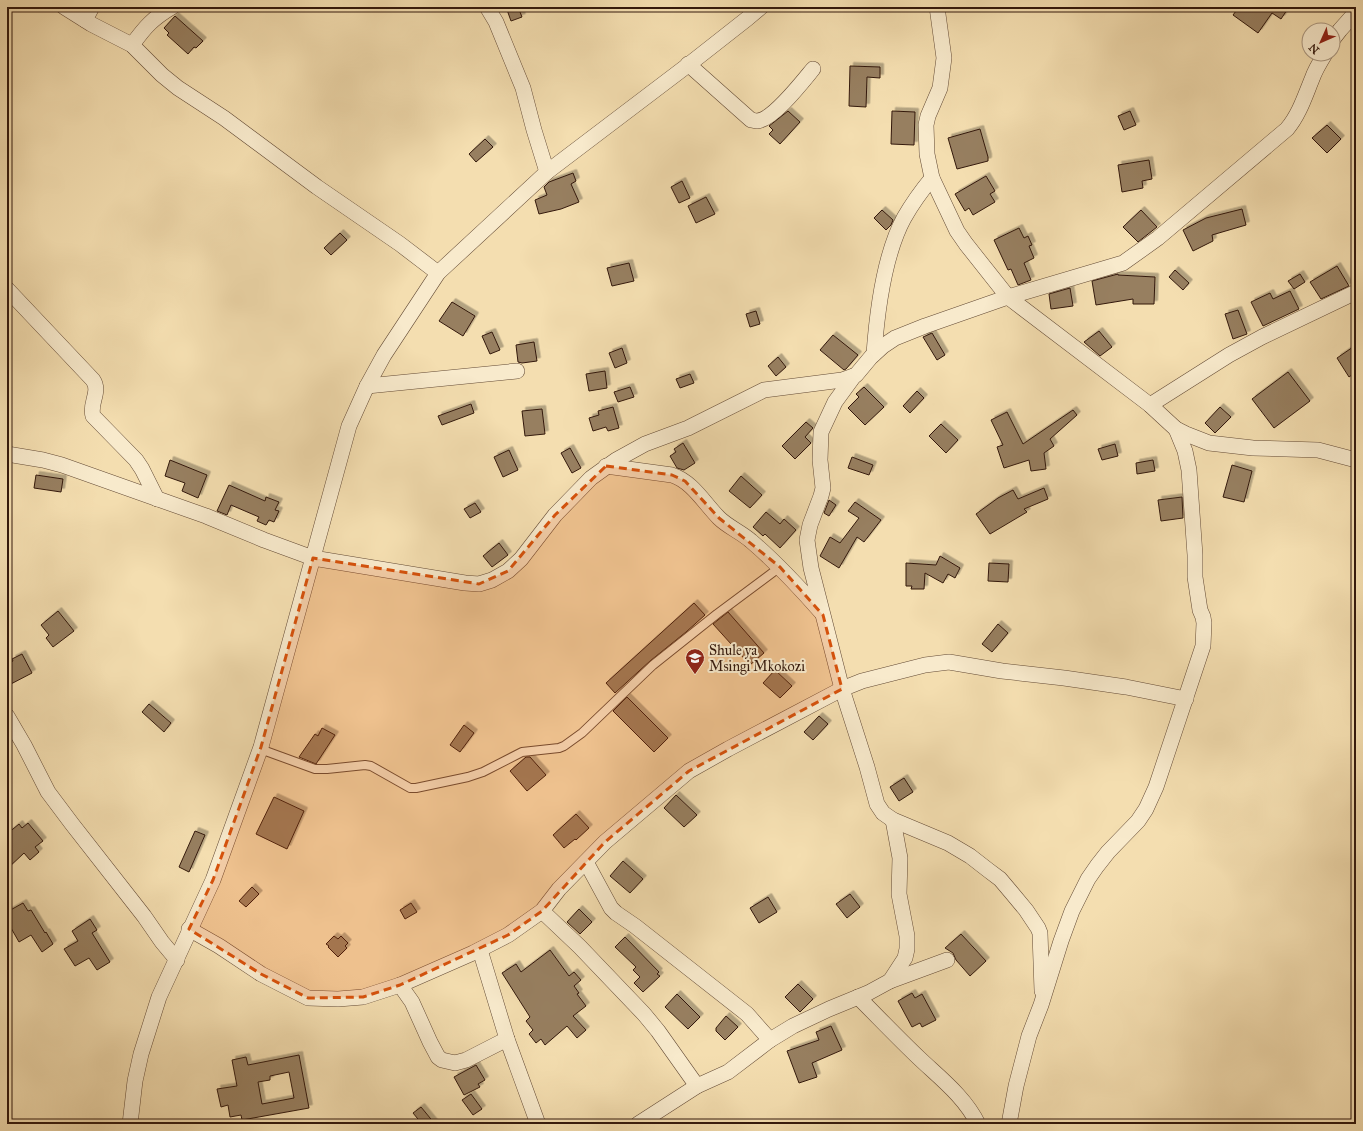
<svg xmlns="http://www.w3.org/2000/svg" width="1363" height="1131" viewBox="0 0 1363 1131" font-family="'IM FELL Great Primer',serif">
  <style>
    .building { fill: #977f61; stroke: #33180c; fill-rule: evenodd; filter: url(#shadow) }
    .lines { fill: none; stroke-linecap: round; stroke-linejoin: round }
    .service-casing { stroke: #634a35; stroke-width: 10 }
    .minor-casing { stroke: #634a35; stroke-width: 16 }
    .service { stroke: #f8eacc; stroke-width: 8 }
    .minor { stroke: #f8eacc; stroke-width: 15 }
    .marked { fill: #d6520c; fill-opacity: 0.2; stroke: #d6520c; stroke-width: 3; stroke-dasharray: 8 5; stroke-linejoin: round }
    .labels { text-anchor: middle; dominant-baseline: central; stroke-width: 4; stroke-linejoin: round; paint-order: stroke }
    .poi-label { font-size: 14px; fill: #33180c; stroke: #f8eacc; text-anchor: start }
  </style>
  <defs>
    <filter id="shadow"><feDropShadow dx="3.5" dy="-3.5" stdDeviation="0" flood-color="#0004"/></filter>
  </defs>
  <rect width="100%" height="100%" fill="#f4deb0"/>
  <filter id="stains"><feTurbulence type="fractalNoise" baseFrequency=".005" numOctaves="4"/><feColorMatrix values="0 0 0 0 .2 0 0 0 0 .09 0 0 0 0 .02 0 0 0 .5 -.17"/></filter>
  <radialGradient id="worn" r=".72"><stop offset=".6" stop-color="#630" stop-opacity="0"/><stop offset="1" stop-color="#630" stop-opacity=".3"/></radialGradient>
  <g class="building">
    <path d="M506,7H518L522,17L511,21Z"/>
    <path d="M1239,7H1289L1281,19L1272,13L1258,33L1233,15Z"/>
    <path d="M175,16L203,41L196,48L194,47L188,54L167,35L169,33L164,28Z"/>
    <path d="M850,66L880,67V78L867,77L866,107L849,106Z"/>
    <path d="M788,111L800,122L780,144L769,134L773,130L769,126Z"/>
    <path d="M892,111L915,112L914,145L891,144Z"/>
    <path d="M1130,111L1136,125L1124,130L1118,116Z"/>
    <path d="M1327,125L1341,139L1327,153L1312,138Z"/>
    <path d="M980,129L988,157V161L957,169L948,138Z"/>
    <path d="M485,139L493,147L476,162L469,154Z"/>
    <path d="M1149,160L1152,179L1142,181L1143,188L1122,192L1118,165Z"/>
    <path d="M573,173L576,181L571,184L579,202L561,209L539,214L535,200L547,195L544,187L549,182Z"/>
    <path d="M986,176L995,191L990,194L995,202L973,215L969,208L965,211L955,194Z"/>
    <path d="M682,181L690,198L679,203L671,187Z"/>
    <path d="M706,197L715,214L696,223L688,206Z"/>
    <path d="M1242,209L1246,225L1212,235L1213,241L1193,251L1183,230L1206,218Z"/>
    <path d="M882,210L893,220L891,225L886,230L874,218Z"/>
    <path d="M1141,210L1157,227L1138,242L1123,227Z"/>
    <path d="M1019,228L1024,238L1028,236L1032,245L1029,246L1034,258L1024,263L1031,280L1018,285L1011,269L1008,270L994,240Z"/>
    <path d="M340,233L347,240L331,255L324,248Z"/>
    <path d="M629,263L634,281L612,286L607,268Z"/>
    <path d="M1337,266L1349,286L1321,299L1310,282Z"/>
    <path d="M1175,270L1189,283L1183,290L1169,277Z"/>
    <path d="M1118,274V275L1155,277L1154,304H1133V299L1096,305L1092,281Z"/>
    <path d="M1300,274L1305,282L1294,289L1288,281Z"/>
    <path d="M1070,288L1073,306L1051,309L1049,294Z"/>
    <path d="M1290,291L1299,309L1263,326L1251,302L1270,293L1273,299Z"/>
    <path d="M452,302L475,316L463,336L439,321Z"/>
    <path d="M1238,310L1247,334L1233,339L1225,314Z"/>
    <path d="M756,311L760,324L750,327L746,314Z"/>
    <path d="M1099,331L1112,347L1100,356L1084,342Z"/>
    <path d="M492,332L500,350L490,354L482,336Z"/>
    <path d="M932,333L945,355L937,360L923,337Z"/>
    <path d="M833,335L858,355L846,369L844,370L820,350Z"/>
    <path d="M534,342L537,361L522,363L518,362L516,345Z"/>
    <path d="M1356,345V372L1349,377L1337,358Z"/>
    <path d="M622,348L627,363L615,368L609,353Z"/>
    <path d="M778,357L786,367L776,376L768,366Z"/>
    <path d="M605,371L607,388L589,391L586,374Z"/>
    <path d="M1288,372L1310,401L1274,428L1252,399Z"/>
    <path d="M690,374L694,383L680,388L676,379Z"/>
    <path d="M630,387L634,397L618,402L614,392Z"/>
    <path d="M864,387L884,407L865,425L848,408L859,397L856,394Z"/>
    <path d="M917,391L924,398L910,413L903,406Z"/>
    <path d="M471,404L474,413L442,425L438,416Z"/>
    <path d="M613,407L619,428L608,431L606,427L593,431L589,418L599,415L598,411Z"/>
    <path d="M1220,407L1231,417L1215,433L1205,423Z"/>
    <path d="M542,409L545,434L525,436L522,411Z"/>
    <path d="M1073,410L1077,415L1050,439L1054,446L1044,453L1046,469L1031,471L1029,460L1004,468L997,447L1003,445L991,420L1007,412L1023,444Z"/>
    <path d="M806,422L813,428L805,437L811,443L795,459L782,446Z"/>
    <path d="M941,424L958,440L946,453L929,436Z"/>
    <path d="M683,443L695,463L684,470L677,468L670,456L676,452L674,449Z"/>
    <path d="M1115,444L1118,456L1102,460L1098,449Z"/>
    <path d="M570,448L581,468L572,473L561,453Z"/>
    <path d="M509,450L518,470L503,477L494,457Z"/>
    <path d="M852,457L873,465L869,475L848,468Z"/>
    <path d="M170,460L207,475L198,498L182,491L185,483L165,476Z"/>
    <path d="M1153,460L1155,471L1137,474L1136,463Z"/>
    <path d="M1232,465L1252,471L1244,502L1223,497Z"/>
    <path d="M36,475L63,479L61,492L34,488Z"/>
    <path d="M741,476L762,495L750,508L729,491Z"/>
    <path d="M229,485L265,501L266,497L279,502L275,510L279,511L274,522L269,520L266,525L257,521L259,517L231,505L227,515L217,511Z"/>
    <path d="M1044,488L1048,499L1024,509L1027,512L990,534L976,514L998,498L1013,490L1018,499Z"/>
    <path d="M1182,497L1183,518L1161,521L1158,500Z"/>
    <path d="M829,500L836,505L829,516L824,513Z"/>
    <path d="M855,502L881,520L864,542L857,537L839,568L820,556L830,537L840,543L859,518L848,511Z"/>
    <path d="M475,503L481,512L470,518L464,509Z"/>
    <path d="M766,512L780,524L784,519L796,530L780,548L765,534L763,536L753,527Z"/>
    <path d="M499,543L508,555L492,567L483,556Z"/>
    <path d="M940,556L960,568L955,578L948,574L943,583L925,573L924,589H911L912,586H906V563L936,565Z"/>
    <path d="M989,563L1009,564L1008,582L988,581Z"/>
    <path d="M694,603L705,615L686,632L650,661L615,693L606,683Z"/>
    <path d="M58,611L74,631L53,647L46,638L49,635L41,625Z"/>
    <path d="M728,612L764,653L750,665L713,624Z"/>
    <path d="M998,624L1008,633L992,652L982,644Z"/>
    <path d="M22,654L32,673L7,686V664L13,661L12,659Z"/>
    <path d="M775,670L792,686L780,698L763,683Z"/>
    <path d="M627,697L668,738L654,752L613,711Z"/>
    <path d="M149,704L171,723L164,732L142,712Z"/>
    <path d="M819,716L828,724L813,740L804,732Z"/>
    <path d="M464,725L474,733L460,752L450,745Z"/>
    <path d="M322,728L335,735L316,764L299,757L315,734L318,736Z"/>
    <path d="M526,757H530L546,775L527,791L510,771Z"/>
    <path d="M904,778L913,792L899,801L890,787Z"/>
    <path d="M676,795L697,815L684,827L664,808Z"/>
    <path d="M274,797L304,811L287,849L256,834Z"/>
    <path d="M576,814L589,828L576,840L575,839L564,848L553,835Z"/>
    <path d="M28,823L43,841L35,847L39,852L30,860L24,853L7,869V834L19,824L22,828Z"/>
    <path d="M195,831L205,835L189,872L179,867Z"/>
    <path d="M623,861L643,879L630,893L610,876Z"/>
    <path d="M252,887L259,894L246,907L239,901Z"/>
    <path d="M850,894L860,907L847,918L836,904Z"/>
    <path d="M768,897L777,912L759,923L750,908Z"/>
    <path d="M23,903L28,911L31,910L45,933L46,932L53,944L42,952L31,935L19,942L7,921V912Z"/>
    <path d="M411,903L417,912L405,919L400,910Z"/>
    <path d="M579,909L592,922L580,934L567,922Z"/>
    <path d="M90,919L97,930L92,933L110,962L97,970L89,958L75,966L64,949L78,941L72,931Z"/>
    <path d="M961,934L986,961L970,976L956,960L953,953L945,948Z"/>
    <path d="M334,936L338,939L341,936L348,943L345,946L347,948L338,957L328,947L329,946L326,944Z"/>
    <path d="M625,937L659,972L657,974L660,976L643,992L634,983L640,977L633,970L636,967L615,947Z"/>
    <path d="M550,950L569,976L574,972L581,980L574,986L579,993L577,994L586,1006L573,1016L586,1030L577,1038L567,1026L545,1045L541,1039L536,1043L529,1034L533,1030L526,1021L530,1017L502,973L516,964L521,972Z"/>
    <path d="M798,984L813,999L800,1012L785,997Z"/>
    <path d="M912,993L915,998L922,994L936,1020L922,1027L920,1023L912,1027L898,1001Z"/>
    <path d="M677,994L700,1017L688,1029L665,1007Z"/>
    <path d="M726,1016L738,1027L725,1040L716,1031V1028Z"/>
    <path d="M831,1026L842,1050L812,1063L817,1077L799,1083L787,1051L819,1040L816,1032Z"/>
    <path d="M299,1055L309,1108L242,1120L241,1115L230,1117L228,1105L221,1107L217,1089L237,1086L232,1060L246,1057L248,1065ZM289,1072L294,1098L262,1104L258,1082L270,1080V1076Z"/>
    <path d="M476,1065L485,1080L478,1084L480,1087L464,1095L454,1077Z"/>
    <path d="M471,1094L482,1109L473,1115L462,1100Z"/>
    <path d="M421,1107L435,1124H422L413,1113Z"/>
  </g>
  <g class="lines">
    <defs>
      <path id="service" d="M260,749L315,769H327L365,765L371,766L410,788H416L468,777L483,772L522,752L559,748L564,746L582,733L653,665L717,614L780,567"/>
      <g id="minor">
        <path d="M64,7L91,24L132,45L162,75L178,88L224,118L317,187L400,244L438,273"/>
        <path d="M487,7L496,22L523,88L534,130L547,172"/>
        <path d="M937,7L944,58L940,88L928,116L926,125L927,154L932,178L957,231L966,244L1008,297L1150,405L1176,429L1186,434L1209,443L1253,448L1318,450L1356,460"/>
        <path d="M85,20L92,7"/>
        <path d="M1333,39L1340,30L1356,12"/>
        <path d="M132,45C145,27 153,18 172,7"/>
        <path d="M688,64L751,120C753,120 755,121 757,121C773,120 803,81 813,69"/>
        <path d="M7,289L93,380C101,392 89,403 93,416L136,460L142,469L157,499"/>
        <path d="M874,354C877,312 884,255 904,218C912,204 922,190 932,178"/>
        <path d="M854,376L835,402L821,432L820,460L823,488L821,496L810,525L807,540L811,568L842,689L867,767L877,804L883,813L893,820L948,843L970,856L988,870L1000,879L1011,892L1026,910L1038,928L1040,933L1042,991"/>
        <path d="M367,386L517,371"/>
        <path d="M1150,405L1229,355L1262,337L1356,292"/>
        <path d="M7,454L43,460L62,465L206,516L264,540L313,558L465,583L479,584L492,580L508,571L521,559L555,515L591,478L616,460L645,444L688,428L764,390L842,380L856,375L871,357L883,346L895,338L925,326L1008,297L1123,263L1158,238L1287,129C1299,115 1305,96 1312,79C1315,70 1320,62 1325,54"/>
        <path d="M606,466L672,475C693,482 704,503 719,518C728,527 741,532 751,541C777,563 799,587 821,612"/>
        <path d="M7,716L24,745L48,792L72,824L144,916L162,942L177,960"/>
        <path d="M586,862L611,908L616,913L635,926L747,1014L770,1040"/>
        <path d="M542,911L580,947L644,1014L658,1031L697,1086"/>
        <path d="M189,929L219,946L261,974L308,998L338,999L363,997L400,985L473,953L508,935L542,911L559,889L605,842L689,771L728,749L842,689L862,681L925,665L949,662L1002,671L1064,678L1126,687L1186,699"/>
        <path d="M480,950L507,1039L538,1124"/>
        <path d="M890,981L905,958L907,949V936L899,894L900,858L893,820"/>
        <path d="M400,985L412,1002L430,1042L438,1057L442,1060L455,1063L466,1060L507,1039"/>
        <path d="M858,997C878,1017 898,1038 919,1058C940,1078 965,1097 978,1124"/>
        <path d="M130,1124L135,1081L141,1054L159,997L213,880L261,747L349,426L367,386L384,355L438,273L547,172L692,62L748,18L761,7"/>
        <path d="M638,1124L697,1086L728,1072L770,1040L793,1026L829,1009L868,993L890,981L947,960"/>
        <path d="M1009,1124L1016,1086L1029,1036L1041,1005L1061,941L1072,911L1088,879L1097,866L1108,852L1138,821L1146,809L1156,787L1203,646L1204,623L1203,617L1200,610L1195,577V555L1189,470L1185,451L1176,429"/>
      </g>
    </defs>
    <use href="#service" class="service-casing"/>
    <use href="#minor" class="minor-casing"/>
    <use href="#service" class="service"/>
    <use href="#minor" class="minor"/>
  </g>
  <path class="marked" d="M606,466L672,475L685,481L719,518L780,567L823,615L842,689L689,771L605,842L542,911L508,935L400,985L363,997L308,998L261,974L189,929L213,880L261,747L313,558L479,584L508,571L555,515Z"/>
  <defs>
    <symbol id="school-pin" viewBox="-11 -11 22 30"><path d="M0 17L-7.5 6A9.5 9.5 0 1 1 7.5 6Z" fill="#8f2418" stroke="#f8eacc"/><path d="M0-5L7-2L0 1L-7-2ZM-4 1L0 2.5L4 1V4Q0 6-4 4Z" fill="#fff"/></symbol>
  </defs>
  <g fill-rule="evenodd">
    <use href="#school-pin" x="684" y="647" width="22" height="30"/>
  </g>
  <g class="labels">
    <g class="poi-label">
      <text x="709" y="650">Shule ya<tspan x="709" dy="16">Msingi Mkokozi</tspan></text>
    </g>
  </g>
  <rect width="1363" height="1131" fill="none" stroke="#f4deb0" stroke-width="24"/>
  <rect x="8" y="8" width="1347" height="1115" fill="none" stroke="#33180c" stroke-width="2"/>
  <rect x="12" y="12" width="1339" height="1107" fill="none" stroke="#33180c"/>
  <g transform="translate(1321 42) rotate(225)"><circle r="19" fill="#f8eacc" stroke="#a9967f"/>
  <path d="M0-3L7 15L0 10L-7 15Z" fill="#8f2418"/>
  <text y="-6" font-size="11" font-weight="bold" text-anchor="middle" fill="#33180c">N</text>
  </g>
  <rect width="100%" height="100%" filter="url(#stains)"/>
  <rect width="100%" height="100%" fill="url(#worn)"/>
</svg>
